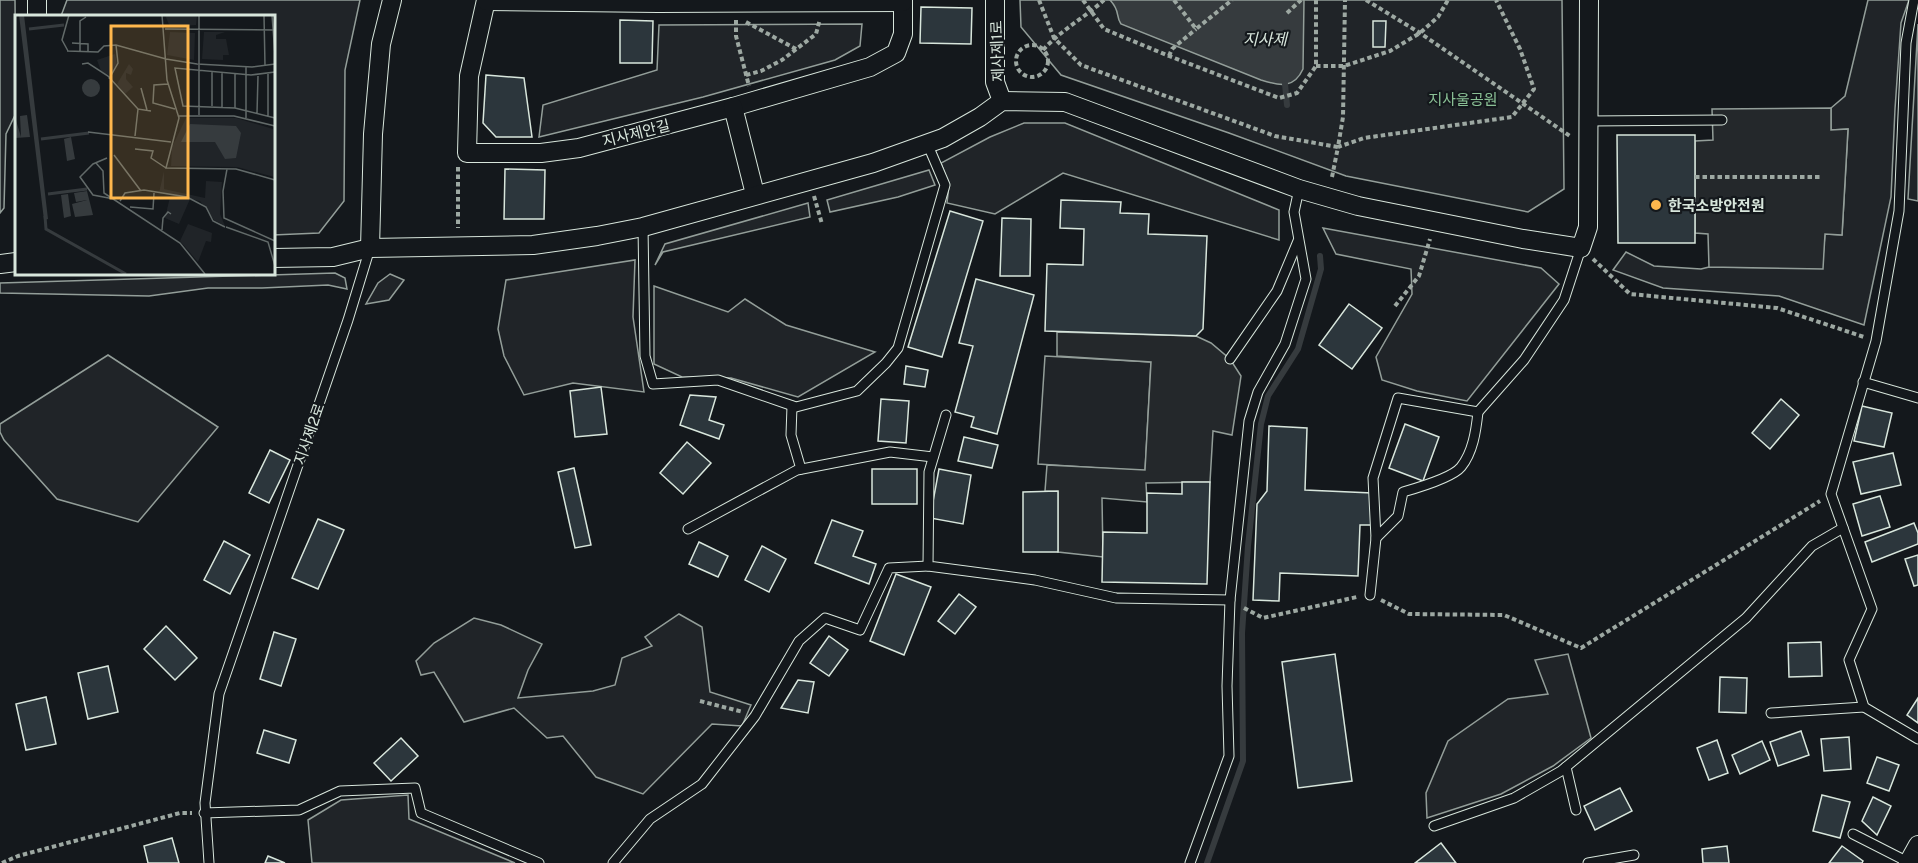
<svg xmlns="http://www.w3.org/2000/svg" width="1918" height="863" viewBox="0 0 1918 863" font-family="'Public Sans','Noto Sans KR',sans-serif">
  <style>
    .green { fill: #202428; stroke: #939e99; stroke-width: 1.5 }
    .parking { fill: #24282b; stroke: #939e99; stroke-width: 1.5 }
    .water { fill: #363b3e; stroke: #939e99; stroke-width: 1.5 }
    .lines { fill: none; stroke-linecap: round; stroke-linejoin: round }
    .stream { stroke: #363b3e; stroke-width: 6 }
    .building { fill: #2c363c; stroke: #d8e6dc; stroke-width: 1.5 }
    .service-casing { stroke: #d8e6dc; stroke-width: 11 }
    .minor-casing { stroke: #d8e6dc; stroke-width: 20 }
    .path { stroke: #9da8a2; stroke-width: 4; stroke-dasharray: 4.5 3; stroke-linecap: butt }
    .service { stroke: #14181c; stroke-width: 9 }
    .minor { stroke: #14181c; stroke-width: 18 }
    .poi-dot { fill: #ffb74d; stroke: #14181c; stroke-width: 2 }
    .labels { text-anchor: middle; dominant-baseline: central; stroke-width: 4.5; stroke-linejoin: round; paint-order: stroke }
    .street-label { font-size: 15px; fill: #d8e6dc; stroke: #14181c }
    .park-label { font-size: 15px; fill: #8ac095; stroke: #14181c }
    .poi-label { font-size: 15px; font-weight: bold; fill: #d8e6dc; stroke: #14181c; text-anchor: start }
    .water-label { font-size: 16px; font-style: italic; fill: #d8e6dc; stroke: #14181c }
    .inset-river { fill: none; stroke: #363b3e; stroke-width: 3 }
    .inset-road { fill: none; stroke: #626a69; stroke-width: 1.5 }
    .view { fill: #ffb74d; fill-opacity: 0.15; stroke: #ffb74d; stroke-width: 3 }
    .inset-edge { fill: none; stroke: #d8e6dc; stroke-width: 3 }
  </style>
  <rect width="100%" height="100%" fill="#14181c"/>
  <g class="green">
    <path d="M0,0H15L16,113L6,134L4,208L0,213Z"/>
    <path d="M67,0H360L345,70L344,201L319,233L273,235V16H61Z"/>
    <path d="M1020,0H1562L1564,189L1528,212L1346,176L1229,133L1061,75L1021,27Z"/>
    <path d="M1868,0H1909L1901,23L1895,109L1891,197L1864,325L1779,296L1663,288L1613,270L1626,252L1654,266L1701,269L1709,267L1822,268L1825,234L1842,235L1848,129L1831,130V108L1845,96Z"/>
    <path d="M862,24L860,46L835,60L703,97L539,137L543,105L657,70L659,25Z"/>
    <path d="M1918,24V201L1908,199Z"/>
    <path d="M1024,123H1065L1279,210V240L1063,173L995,214L947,203L949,185L941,163L990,137Z"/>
    <path d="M929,170L935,185L898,197L830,212L827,200Z"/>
    <path d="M808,203L810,217L663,252L655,265L665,244Z"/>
    <path d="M1323,228L1541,268L1559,284L1467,401L1417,391L1382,380L1376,357L1412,294L1411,269L1336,254Z"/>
    <path d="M635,260L633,317L644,392L573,383L524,395L504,356L498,329L506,280Z"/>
    <path d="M335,273L345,278L347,289L328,285L262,288H208L149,296L0,293V283Z"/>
    <path d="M390,274L404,280L389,300L366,304L378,283Z"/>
    <path d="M654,286L728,312L745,299L786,325L875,352L798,397L731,378L682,377L654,364Z"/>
    <path d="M108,355L218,427L138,522L57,499L4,440L0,432V424Z"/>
    <path d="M1045,356L1151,362L1145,471L1038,464Z"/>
    <path d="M679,614L702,627L710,692L751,705L742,726L712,724L643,794L596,777L563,736L547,738L514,708L464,722L434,672L421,675L416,661L434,643L474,618L501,625L542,644L528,670L518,698L593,691L615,685L622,658L652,646L645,637Z"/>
    <path d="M1568,654L1591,738L1553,766L1501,794L1427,818L1426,793L1448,741L1508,699L1548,694L1535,660Z"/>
    <path d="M408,795L409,819L515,863H312L308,820L341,800Z"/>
  </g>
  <g class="parking">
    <path d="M1831,108V130L1848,129L1842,235L1825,234L1823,269L1709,267L1708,234L1695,233V141L1713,140L1712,109Z"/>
    <path d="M1057,332L1196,336L1211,343L1230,359L1241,376L1232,435L1213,431L1210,482L1146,483L1147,502L1102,498L1103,557L1058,552V492L1045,491L1047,465L1145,470L1151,362L1057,356Z"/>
  </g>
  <path class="water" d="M1110,0H1304L1303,69C1294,89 1280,86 1261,80L1121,24C1115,15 1121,12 1110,0Z"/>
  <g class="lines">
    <g class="stream">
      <path d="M1285,84L1287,105"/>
      <path d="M1207,863L1243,761L1242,633L1248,546L1261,424L1268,396L1298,349L1321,269L1320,256"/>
    </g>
  </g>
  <g class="building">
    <path d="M921,7L972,8L971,44L920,43Z"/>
    <path d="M620,20L653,21L652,63H620Z"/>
    <path d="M1373,21H1386L1385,47H1373Z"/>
    <path d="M486,75L524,78L532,137H496L483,123Z"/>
    <path d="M1617,135H1695V243H1618Z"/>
    <path d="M505,169L545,170L544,219H504Z"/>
    <path d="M1061,200L1121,202L1120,213L1149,214L1148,234L1207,236L1203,329L1196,336L1045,331L1047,264L1083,265L1084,229L1060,228Z"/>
    <path d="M950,211L983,221L942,357L908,347Z"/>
    <path d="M1002,218L1031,219L1030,276H1000Z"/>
    <path d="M976,279L1034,295L997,434L971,427L974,417L955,412L973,346L959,343Z"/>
    <path d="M1349,304L1382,328L1352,369L1319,345Z"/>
    <path d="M906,366L928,370L925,387L904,384Z"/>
    <path d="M601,387L607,434L575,437L570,391Z"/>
    <path d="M690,395L716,397L709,420L724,425L719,439L680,425Z"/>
    <path d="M881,399L909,401L906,443L878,441Z"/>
    <path d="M1781,399L1799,415L1770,449L1752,433Z"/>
    <path d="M1862,406L1892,413L1884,447L1854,441Z"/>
    <path d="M1405,424L1439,437L1423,481L1389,468Z"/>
    <path d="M1269,426L1307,428L1305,490L1372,493L1371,525H1360L1358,576L1280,573L1279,601L1253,600L1257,504L1267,491Z"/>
    <path d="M964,437L998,445L992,468L958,461Z"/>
    <path d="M687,442L711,463L683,494L660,473Z"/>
    <path d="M270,450L290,460L269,503L249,493Z"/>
    <path d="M1893,453L1901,485L1861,494L1853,462Z"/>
    <path d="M574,468L591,545L575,548L558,472Z"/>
    <rect x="872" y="469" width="45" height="35"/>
    <path d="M939,469L971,475L963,524L930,518Z"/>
    <path d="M1182,482H1210L1207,584L1102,582L1103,532L1147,533V493L1182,494Z"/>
    <path d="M1058,491V552H1023V492Z"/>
    <path d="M1880,496L1890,527L1862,536L1853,504Z"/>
    <path d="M318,519L344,530L318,589L292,578Z"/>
    <path d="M832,520L863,531L853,556L876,564L869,584L815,563Z"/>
    <path d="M1914,523L1918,533V544L1872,562L1865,542Z"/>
    <path d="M224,541L250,555L230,594L204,580Z"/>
    <path d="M699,542L728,556L718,577L689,564Z"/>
    <path d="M762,546L786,559L769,592L745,580Z"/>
    <path d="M1918,555V585L1914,586L1905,559Z"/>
    <path d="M896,574L931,587L904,655L870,641Z"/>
    <path d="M959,594L976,607L955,634L938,621Z"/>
    <path d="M166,626L197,658L175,680L144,649Z"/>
    <path d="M274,632L296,639L281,686L260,679Z"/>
    <path d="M829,636L848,650L829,676L810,663Z"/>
    <path d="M1821,642L1822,676L1789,677L1788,643Z"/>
    <path d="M1335,654L1352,781L1298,788L1282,662Z"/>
    <path d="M108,666L118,712L88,719L78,673Z"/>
    <path d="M1720,677L1747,678L1746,713L1719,712Z"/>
    <path d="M798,680L814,682L808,713L781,708Z"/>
    <path d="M46,697L56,744L26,750L16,704Z"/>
    <path d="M1918,698V723L1907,715Z"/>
    <path d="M264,730L296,740L289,763L257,753Z"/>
    <path d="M1801,731L1809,755L1778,766L1770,742Z"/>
    <path d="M1849,737L1851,769L1824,771L1821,739Z"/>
    <path d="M401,738L418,756L391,781L374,763Z"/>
    <path d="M1717,740L1728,773L1709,780L1697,748Z"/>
    <path d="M1762,741L1770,760L1740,774L1732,755Z"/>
    <path d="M1877,757L1899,765L1889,791L1867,783Z"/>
    <path d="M1620,788L1632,811L1595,830L1584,806Z"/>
    <path d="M1822,795L1850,802L1840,838L1813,831Z"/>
    <path d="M1873,797L1891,806L1877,835L1862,821Z"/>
    <path d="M172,838L179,863H148L144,846Z"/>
    <path d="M1441,843L1456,863H1415Z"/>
    <path d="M1727,846L1729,863H1703L1702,849Z"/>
    <path d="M1842,846L1863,861L1862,863H1829Z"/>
    <path d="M268,856L285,863H265Z"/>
  </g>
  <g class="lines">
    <defs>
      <g id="service">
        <path d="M1914,0L1906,43L1899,211L1876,341L1831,494L1872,609L1849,660L1864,707L1918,739"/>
        <path d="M1588,121L1722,120"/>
        <path d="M643,227L645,356L653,384L718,380L796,407L857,391L886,363L898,348L945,185L927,143"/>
        <path d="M1230,359L1277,291L1298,241"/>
        <path d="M1863,382L1918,398"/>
        <path d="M792,406L791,435L801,469"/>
        <path d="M946,415L929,472L928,566L1035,580L1116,598L1230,600"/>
        <path d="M688,529L797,470L890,452L933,457"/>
        <path d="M1376,538L1398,516L1403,492C1417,488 1453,477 1461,467C1473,452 1476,431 1478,412"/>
        <path d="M1370,595L1376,538L1373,478L1398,398L1478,412L1524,360L1564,300L1581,248"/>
        <path d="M1771,713L1864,707"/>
        <path d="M1566,767L1576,810"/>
        <path d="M204,813L299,810L340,791L415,788L421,813L539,863"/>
        <path d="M1434,826L1514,798L1561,771L1746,618L1812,546L1843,528"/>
        <path d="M1853,834L1908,862"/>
        <path d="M209,863L205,803L219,694L348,320L370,248"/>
        <path d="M613,863L650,819L702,784L755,716L799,641L825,618L860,630L889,568L928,566"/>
        <path d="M1190,863L1229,756L1227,686L1230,600L1249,421L1258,392L1285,344L1306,279L1294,212L1299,189"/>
        <path d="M1588,863L1634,855"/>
      </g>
      <g id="minor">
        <path d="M486,0L469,76L467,153H541L579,148L733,107L870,67L896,53L903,34V0"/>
        <path d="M995,0V82L1002,101"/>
        <path d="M486,1L658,3L903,2"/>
        <path d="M37,16V0"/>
        <path d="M733,107L755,194"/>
        <path d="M370,248L373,134L381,44L392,0"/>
        <path d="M273,258L333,257L370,248L533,245L597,236L643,227L873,163L943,138L980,117L1002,101L1065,102L1299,189L1358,206L1523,239L1581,248L1588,227L1589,0"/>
        <path d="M0,264L16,262"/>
        <path d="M1908,863L1918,845"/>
      </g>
    </defs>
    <use href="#service" class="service-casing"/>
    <use href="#minor" class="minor-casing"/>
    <g class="path">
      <path d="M1039,0L1054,38L1081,65L1275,136L1338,147L1343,117L1345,0"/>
      <path d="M1083,0L1104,29L1169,56L1279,98L1297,93L1316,66V0"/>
      <path d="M1174,0L1196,29L1232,0"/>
      <path d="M1366,0L1420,33L1570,136"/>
      <path d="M1287,13L1301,0"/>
      <path d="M736,20V36L749,86"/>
      <path d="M746,22L796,49"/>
      <circle cx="1032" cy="61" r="16"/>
      <path d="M1043,50C1061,30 1084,18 1104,0"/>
      <path d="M1169,56L1172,49L1196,29"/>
      <path d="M1316,66H1344L1390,51L1420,33L1438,17L1448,0"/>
      <path d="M746,75L761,71L782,60L816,34L820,19"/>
      <path d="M458,167V228"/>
      <path d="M1332,177L1338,147L1364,138L1512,117L1534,89L1520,49L1496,0"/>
      <path d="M1695,177H1820"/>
      <path d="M814,196L822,224"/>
      <path d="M1593,259L1630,294L1777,308L1864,337"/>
      <path d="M1395,306L1419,276L1430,239"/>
      <path d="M1381,600L1409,614L1504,615L1581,648L1820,501"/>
      <path d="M1244,608L1263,618L1357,597"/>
      <path d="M700,701L743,712"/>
      <path d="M2,863L18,856L180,813H192"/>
    </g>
    <use href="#service" class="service"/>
    <use href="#minor" class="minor"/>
  </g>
  <circle class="poi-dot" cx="1656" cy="205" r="6"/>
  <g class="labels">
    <g class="street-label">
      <text transform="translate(997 51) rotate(-92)">제사제1로</text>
      <text transform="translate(636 133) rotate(-14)">지사제안길</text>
      <text transform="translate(309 434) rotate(-71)">지사제2로</text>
    </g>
    <g class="park-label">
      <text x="1463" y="99">지사울공원</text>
    </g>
    <g class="poi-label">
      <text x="1668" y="205">한국소방안전원</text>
    </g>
    <g class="water-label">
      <text x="1265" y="39">지사제</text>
    </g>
  </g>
  <g transform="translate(15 15)">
    <rect width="260" height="260" fill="#14181c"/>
    <path d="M150,0H182L181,10L155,12ZM155,17L180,18L179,45L152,40ZM189,17H210L201,20V24H211L214,40H208V45L187,44ZM100,39L102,48L95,61L86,56L82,45ZM114,49L118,54L116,60L111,58V64L118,72L110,79L102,69ZM171,103H221L258,114L259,162L222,152L156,151L157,132ZM149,156V174L190,183L191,166L207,167L205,199L210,211L199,205L185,186L144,178ZM155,182L175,184L164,209L150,203ZM173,209L197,218L196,227L191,226L183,247L165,226Z" fill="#202428"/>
    <path d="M4,0H9L33,204L29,205ZM67 73a9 9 0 1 1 18 0a9 9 0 1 1-18 0ZM12,100L15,122L0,123V102L6,122L5,101ZM175,109L221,111L226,118L221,143L210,144L200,127H166ZM56,122L60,144L52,146L49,124ZM72,176L78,200L60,202L57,189L72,185L61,187L59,178ZM53,179L56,201L49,203L46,180Z" fill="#363b3e"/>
    <path class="inset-river" d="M14,14L49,10M26,124L74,118M33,179L72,174M30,201L31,214L111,259"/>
    <path class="inset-road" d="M147,0L152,65L164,103L151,153L221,154L260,165M249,0L250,51M257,0L260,40M150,14L260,15M57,28L73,29V36M52,36L83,37L89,31L101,30L151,44L182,49L237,52L260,49M53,36L47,25L54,0M65,36V6L71,2M67,49L73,48L93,61L123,94M231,52V103M260,57L236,60L160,53L168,91L220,93L260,103M253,59V102M94,64L103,48L101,30M153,69L139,70L138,88L160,94M126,73L132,95M197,91V57M173,92V55M207,92V57M220,93V58M242,98L243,61M184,100V0M164,101H219L260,111M73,117L156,127M120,121L123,94L136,96M120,134L138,136L136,143L151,153M99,140L126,176M92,143L78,149L65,162L78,180L99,184M81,148L88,156L89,178L165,228L190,259M212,154L208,176L209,203L260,226M105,186L110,178L129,175L172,182L191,192L198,206L210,212M115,192L138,194L139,178M211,212L253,227L260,251M147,215L148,203L153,197L156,199"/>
    <path class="view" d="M96,11H173V183H96Z"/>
    <rect width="260" height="260" class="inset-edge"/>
  </g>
</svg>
